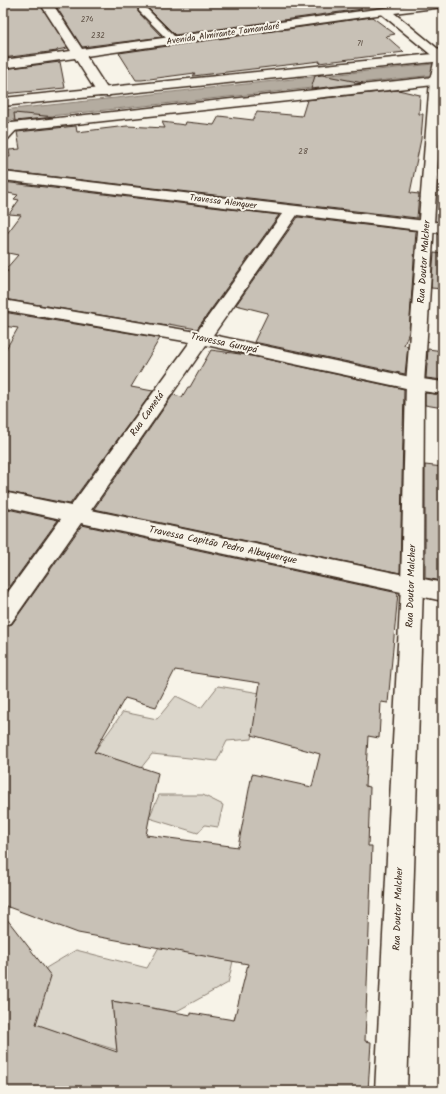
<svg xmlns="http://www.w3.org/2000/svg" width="446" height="1094" viewBox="0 0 446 1094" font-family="Kalam,sans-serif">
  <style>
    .green { fill: #dbd6cb; stroke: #8b8074 }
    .water { fill: #b4aca0; stroke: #84786c }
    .building { fill: #c8c1b6; stroke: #3b2a1e; fill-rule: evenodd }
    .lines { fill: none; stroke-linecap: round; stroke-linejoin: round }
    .service-casing { stroke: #3b2a1e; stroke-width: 3 }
    .minor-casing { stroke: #3b2a1e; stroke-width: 3 }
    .tertiary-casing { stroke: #3b2a1e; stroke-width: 3 }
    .secondary-casing { stroke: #3b2a1e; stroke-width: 3 }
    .service { fill: #f7f3e8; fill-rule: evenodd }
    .minor { fill: #f7f3e8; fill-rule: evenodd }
    .tertiary { fill: #f7f3e8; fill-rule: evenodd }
    .secondary { fill: #f7f3e8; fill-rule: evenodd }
    .labels { text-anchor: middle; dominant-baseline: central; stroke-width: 4; stroke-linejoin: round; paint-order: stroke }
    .number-label { font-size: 8px; fill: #5e5044 }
    .far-street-label { font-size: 9px; fill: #3b2a1e; stroke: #f7f3e8 }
    .street-label { font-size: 10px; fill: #3b2a1e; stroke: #f7f3e8 }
  </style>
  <rect width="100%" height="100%" fill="#f7f3e8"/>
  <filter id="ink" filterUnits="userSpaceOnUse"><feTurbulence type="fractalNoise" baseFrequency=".025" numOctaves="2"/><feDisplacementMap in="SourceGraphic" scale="8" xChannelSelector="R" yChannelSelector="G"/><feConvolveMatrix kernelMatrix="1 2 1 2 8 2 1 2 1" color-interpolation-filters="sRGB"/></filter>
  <g filter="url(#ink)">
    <g class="green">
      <path d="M436,145H443V222L429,221Z"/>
      <path d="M218,686L290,698L254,726L252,739L227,741L217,761L152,754L141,768L94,752L123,712L157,719L176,696L201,708Z"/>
      <path d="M159,795H203L223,805L218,827L205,825L198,833L149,818Z"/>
      <path d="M159,947L233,961L228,983L175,1012L112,1001L117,1050L67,1035L54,1062L23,1047L41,994L46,968L76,950L147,968Z"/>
    </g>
    <path class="water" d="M443,63V74L3,121V110Z"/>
    <g class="building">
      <path d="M3,3H39L68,48L57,50V51L3,58Z"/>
      <path d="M54,3H354L362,9L175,35L146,6H139L138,7V12L162,37L82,47Z"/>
      <path d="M372,17L395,34L386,36L404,52L319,63L320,61L193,76L195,73L142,80H136L119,53Z"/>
      <path d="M60,62L65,88L3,94V69Z"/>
      <path d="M322,75L363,83L311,89L315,76Z"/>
      <path d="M398,90L420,95L419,114H423L421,139L410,193L419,194L417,218L3,171V156L10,157L9,150L20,149L17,132L76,126L77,132L127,126L165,128L162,122L185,125L186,122L214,125L219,116L253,120L257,112L302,116L307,100Z"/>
      <path d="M14,113L55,117L15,121Z"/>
      <path d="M3,182L279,215L197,329L168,324L167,326L3,299V276L8,271L5,270L18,255L3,252V239L21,215L9,214L19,200L14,199L18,195L3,192Z"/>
      <path d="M298,217L416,231L409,332L404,345L408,346L405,374L254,342L268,313L236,305Z"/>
      <path d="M434,253L443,254V289L431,288Z"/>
      <path d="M3,312L160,338L131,387L153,391L70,504L3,491V354L18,328L3,326Z"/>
      <path d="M428,349L443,351V380L426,378Z"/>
      <path d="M211,350L247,355L404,389L400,573L94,509L173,395L182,397L188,387H190Z"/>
      <path d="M425,393L443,395V408L425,405Z"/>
      <path d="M425,465L443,467V581L425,578Z"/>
      <path d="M3,508L58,520L3,596Z"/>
      <path d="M82,525L398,593L388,703L381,702L379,738L368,736L365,786L370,787L368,846H372L365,1041L371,1042L368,1091H3V914L51,976L36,1024L117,1052L112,1001L191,1015V1013L234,1020L248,964L78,933L3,905V627L12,624ZM175,670L260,683L252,735L320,754L312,787L252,774L238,847L146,835L158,773L94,752L125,698L156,707Z"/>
    </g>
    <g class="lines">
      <defs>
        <path id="service" d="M139,7H145L177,39L178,41L177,43H171L139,11Z"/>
        <g id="minor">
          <path d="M40,3H52L82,49L384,8L390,11L384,14L86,56L110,93L109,96H99L75,58L3,68V60L71,51Z"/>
          <path d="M12,123L17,124L19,127L8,139L3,140V128L7,124Z"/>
          <path d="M3,172L443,223V233L297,215L213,335L415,378L443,382V394L415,390L206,345L91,510L443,583V601L81,523L11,623L3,626V599L61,519L3,506V492L71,506L190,342L3,310V300L197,332L282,214L3,180Z"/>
        </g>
        <path id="tertiary" d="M423,3H443V7L394,13L443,53V79L424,384L423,586L407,1091H375L401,586L406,384L430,80L435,58L378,11L384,8Z"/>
        <g id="secondary">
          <path d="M443,53V61L3,106V98Z"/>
          <path d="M443,76V84L3,132V124Z"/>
        </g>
      </defs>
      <use href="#service" class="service-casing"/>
      <use href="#minor" class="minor-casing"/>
      <use href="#tertiary" class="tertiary-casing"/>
      <use href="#secondary" class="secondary-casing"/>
      <use href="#service" class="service"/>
      <use href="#minor" class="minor"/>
      <use href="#tertiary" class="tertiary"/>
      <use href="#secondary" class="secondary"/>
    </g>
  </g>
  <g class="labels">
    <g class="number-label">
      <text x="87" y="19">274</text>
      <text x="98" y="35">232</text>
      <text x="360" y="43">71</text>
      <text x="303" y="151">28</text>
    </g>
    <g class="far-street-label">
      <text transform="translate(223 34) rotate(-8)">Avenida Almirante Tamandaré</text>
      <text transform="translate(223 202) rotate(7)">Travessa Alenquer</text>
    </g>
    <g class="street-label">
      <text transform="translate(424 262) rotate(-86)">Rua Doutor Malcher</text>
      <text transform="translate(224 343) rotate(12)">Travessa Gurupá</text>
      <text transform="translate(147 414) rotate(-55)">Rua Cametá</text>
      <text transform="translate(223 545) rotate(12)">Travessa Capitão Pedro Albuquerque</text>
      <text transform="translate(411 586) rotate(-88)">Rua Doutor Malcher</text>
      <text transform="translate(398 909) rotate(-88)">Rua Doutor Malcher</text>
    </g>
  </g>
  <rect width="446" height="1094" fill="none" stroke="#f7f3e8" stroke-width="16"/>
  <rect x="8" y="8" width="430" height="1078" fill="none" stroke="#3b2a1e" stroke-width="1.5" filter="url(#ink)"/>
</svg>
